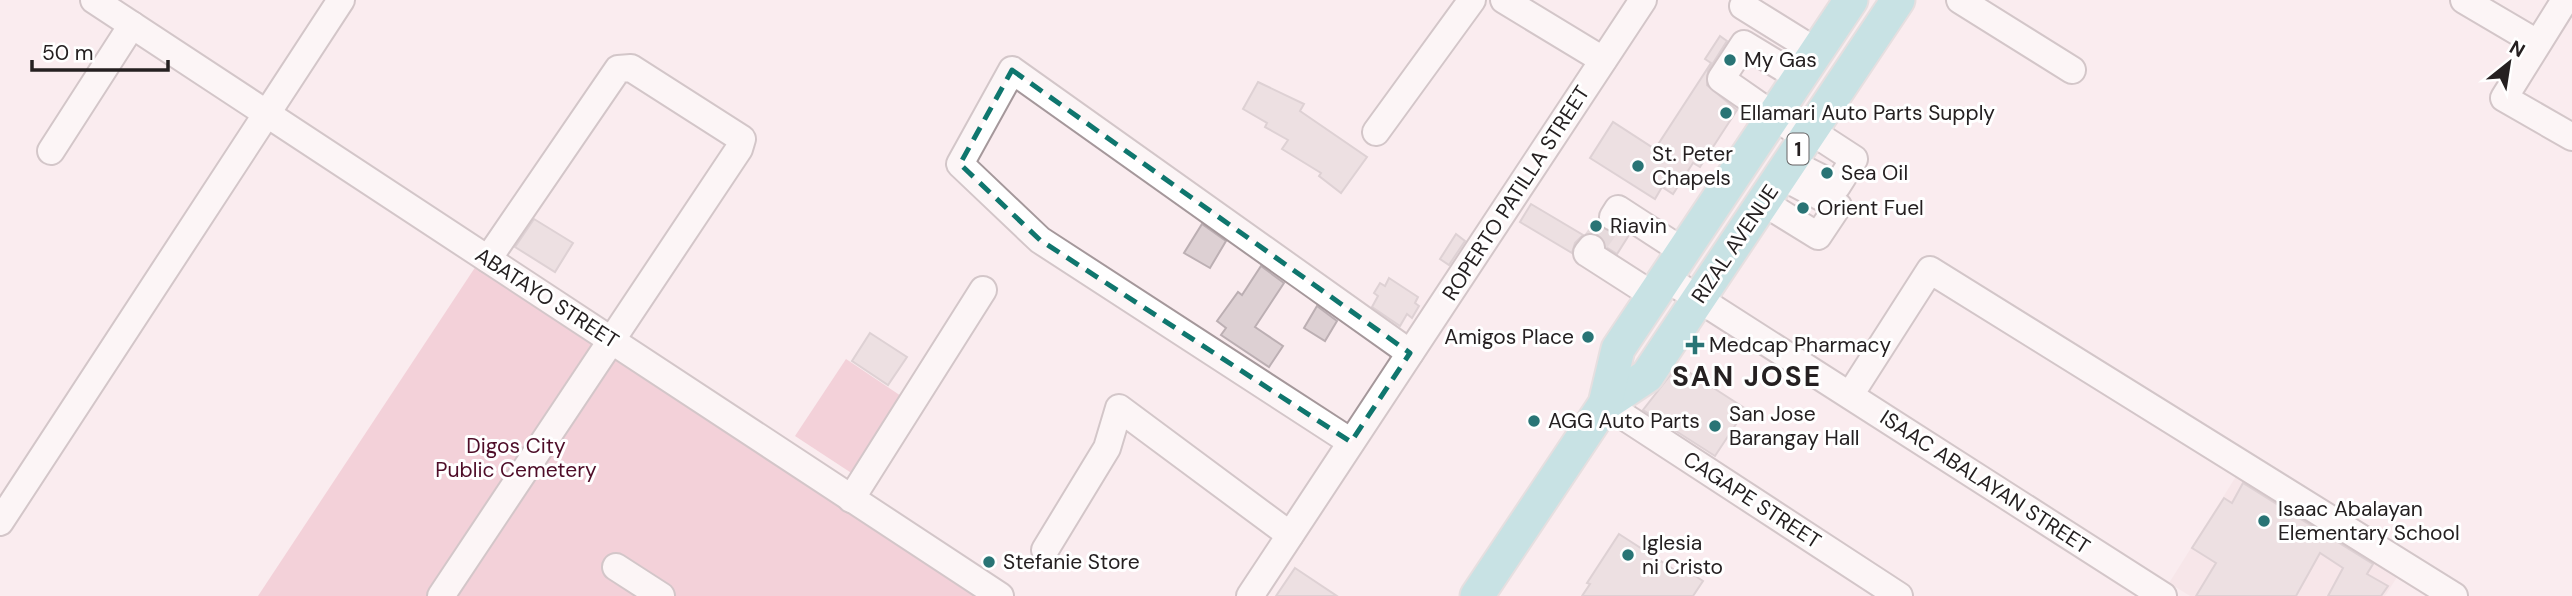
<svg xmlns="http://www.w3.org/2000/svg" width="2572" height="596" viewBox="0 0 2572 596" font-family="'DM Sans',sans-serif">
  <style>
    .built { fill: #f4dee3 }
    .green { fill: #eaafbf }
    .building { fill: #ddd0d3; stroke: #bcafb3; stroke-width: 2 }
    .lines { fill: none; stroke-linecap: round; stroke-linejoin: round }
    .minor-tunnel { stroke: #cfc3c6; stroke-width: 26; stroke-dasharray: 26 13; stroke-linecap: butt }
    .minor-casing { stroke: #a5989b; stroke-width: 30 }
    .major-casing { stroke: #cfcece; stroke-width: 37 }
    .minor { stroke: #fff; stroke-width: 26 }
    .major { stroke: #8cd5d7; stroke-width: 33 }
    .marked { fill: none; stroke: #0f766e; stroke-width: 5; stroke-dasharray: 14 9; stroke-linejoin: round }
    .poi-dot { fill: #297475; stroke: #fff; stroke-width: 2.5 }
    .labels { text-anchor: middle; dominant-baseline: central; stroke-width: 6; stroke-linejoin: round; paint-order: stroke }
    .shield { fill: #fff; stroke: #666364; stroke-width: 2 }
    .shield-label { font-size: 19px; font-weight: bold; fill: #252021 }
    .poi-label { font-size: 21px; fill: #252021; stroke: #fff; text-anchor: start }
    .street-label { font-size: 21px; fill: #252021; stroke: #fff }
    .park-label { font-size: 21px; fill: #4e0d28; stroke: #fff }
    .district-label { font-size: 28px; font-weight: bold; letter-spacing: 2px; fill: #252021; stroke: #fff }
  </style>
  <rect width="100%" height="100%" fill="#faecef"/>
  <path class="built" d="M2240,470L2401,571L2385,596H2190L2169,583Z"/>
  <g class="green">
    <path d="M476,266L978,596H258Z"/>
    <path d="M846,359L907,400L856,476L795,436Z"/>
  </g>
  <g class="building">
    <path d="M1720,36L1727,41L1708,71L1707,85L1737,110L1700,167L1693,163L1673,194L1662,187L1655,199L1590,158L1613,122L1655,149L1711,63L1705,59Z"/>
    <path d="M1258,82L1304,104L1300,111L1367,157L1341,193L1319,176L1321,173L1282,149L1288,140L1265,127L1267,123L1243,109Z"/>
    <path d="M1531,204L1583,235L1575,243L1572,253L1520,222Z"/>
    <path d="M534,219L573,243L555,272L515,247Z"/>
    <path d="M1598,220L1605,231L1621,230L1629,235L1617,254L1606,247L1600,235L1590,233Z"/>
    <path d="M1202,224L1226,241L1210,268L1184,253Z"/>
    <path d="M1456,234L1465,241L1449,265L1440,259Z"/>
    <path d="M1261,266L1284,283L1255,327L1283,346L1269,367L1221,335L1226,328L1217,321L1238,292L1242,295Z"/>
    <path d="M1389,278L1418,297L1415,303L1419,306L1412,318L1407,314L1400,326L1372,307L1378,296L1374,293L1380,283L1385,286Z"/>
    <path d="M1317,306L1337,321L1325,341L1304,328Z"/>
    <path d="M870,333L907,357L888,385L852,361Z"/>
    <path d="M1678,365L1746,409L1715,456L1643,410Z"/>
    <path d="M2243,483L2373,564L2367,574L2388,586L2381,596H2328L2343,568L2320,553L2296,596H2196L2216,563L2192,548L2224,498L2232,503Z"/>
    <path d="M1619,534L1678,572L1681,567L1703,581L1693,596H1582L1590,584L1587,583Z"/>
    <path d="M1295,568L1337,596H1276Z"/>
  </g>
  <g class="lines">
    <path class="minor-tunnel" d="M1591,248L1613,217"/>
    <defs>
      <g id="minor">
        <path d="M94,0L1000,596"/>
        <path d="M1504,0L1603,60"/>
        <path d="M1960,0L2072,70"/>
        <path d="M2464,0L2537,43"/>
        <path d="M2565,0L2504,98L2572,137"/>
        <path d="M1743,6L1817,52"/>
        <path d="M1800,78L1744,44L1721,79L1806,138"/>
        <path d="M1376,132L1472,0"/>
        <path d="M51,151L132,25"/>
        <path d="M1807,171L1837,186L1854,159L1811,131"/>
        <path d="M1763,202L1818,236L1838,206L1781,176"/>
        <path d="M1613,217L1618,209L1684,252"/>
        <path d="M1591,248L1587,253L1654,296"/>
        <path d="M1666,278L2163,596"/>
        <path d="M1850,395L1930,270L2454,596"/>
        <path d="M1605,404L1899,596"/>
        <path d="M1351,442L1040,240L960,164L1012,70L1410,353"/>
        <path d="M851,499L983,290"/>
        <path d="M0,522L341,0"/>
        <path d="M1045,550L1107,448L1119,408L1290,535"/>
        <path d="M616,567L661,596"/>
        <path d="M441,596L739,149L742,139L631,68L618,69L488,259"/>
        <path d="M1250,596L1643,0"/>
      </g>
      <g id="major">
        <path d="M1605,404L1647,376L1898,0"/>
        <path d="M1477,596L1605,404L1618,349L1851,0"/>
      </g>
    </defs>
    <use href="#minor" class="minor-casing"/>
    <use href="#major" class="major-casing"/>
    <use href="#minor" class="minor"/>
    <use href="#major" class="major"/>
  </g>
  <path d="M0 0H2572V596H0ZM1012,70L1410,353L1351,442L1040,240L960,164Z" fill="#faecef" fill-opacity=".55" fill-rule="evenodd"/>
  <path class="marked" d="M1012,70L1410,353L1351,442L1040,240L960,164Z"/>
  <g class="poi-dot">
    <circle cx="1730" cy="60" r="7"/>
    <circle cx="1726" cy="113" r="7"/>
    <circle cx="1638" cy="166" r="7"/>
    <circle cx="1827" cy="173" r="7"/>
    <circle cx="1803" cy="208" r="7"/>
    <circle cx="1596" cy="226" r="7"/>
    <circle cx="1588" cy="337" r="7"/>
    <path d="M1691.5 334.5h7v7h7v7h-7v7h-7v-7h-7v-7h7z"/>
    <circle cx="1534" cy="421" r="7"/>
    <circle cx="1715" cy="426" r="7"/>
    <circle cx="2264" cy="521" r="7"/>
    <circle cx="1628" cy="555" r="7"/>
    <circle cx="989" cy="562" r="7"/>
  </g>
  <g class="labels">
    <rect class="shield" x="1787.5" y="133.5" width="21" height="31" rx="5"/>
    <g class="shield-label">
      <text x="1798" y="149">1</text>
    </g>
    <g class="poi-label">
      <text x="1744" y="60">My Gas</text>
      <text x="1740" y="113">Ellamari Auto Parts Supply</text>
      <text x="1652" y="154">St. Peter<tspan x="1652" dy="24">Chapels</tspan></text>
      <text x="1841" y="173">Sea Oil</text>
      <text x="1817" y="208">Orient Fuel</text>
      <text x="1610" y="226">Riavin</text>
      <text x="1574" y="337" text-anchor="end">Amigos Place</text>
      <text x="1709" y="345">Medcap Pharmacy</text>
      <text x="1729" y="414">San Jose<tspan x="1729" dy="24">Barangay Hall</tspan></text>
      <text x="1548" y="421">AGG Auto Parts</text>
      <text x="2278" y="509">Isaac Abalayan<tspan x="2278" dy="24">Elementary School</tspan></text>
      <text x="1642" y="543">Iglesia<tspan x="1642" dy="24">ni Cristo</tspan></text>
      <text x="1003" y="562">Stefanie Store</text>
    </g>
    <g class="street-label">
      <text transform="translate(1516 193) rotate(-57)">ROPERTO PATILLA STREET</text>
      <text transform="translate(1735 244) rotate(-56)">RIZAL AVENUE</text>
      <text transform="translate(547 298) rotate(33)">ABATAYO STREET</text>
      <text transform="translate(1985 482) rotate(33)">ISAAC ABALAYAN STREET</text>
      <text transform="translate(1752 500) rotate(33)">CAGAPE STREET</text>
    </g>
    <g class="park-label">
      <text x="516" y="446">Digos City<tspan x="516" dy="24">Public Cemetery</tspan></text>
    </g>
    <g class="district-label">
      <text x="1747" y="376">SAN JOSE</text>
    </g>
  </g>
  <g transform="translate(2509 63) rotate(30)" stroke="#ffffff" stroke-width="5" paint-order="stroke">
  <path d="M0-5L12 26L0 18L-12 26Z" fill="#252021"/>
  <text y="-10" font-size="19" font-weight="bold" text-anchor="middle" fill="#252021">N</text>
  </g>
  <path d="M32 60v10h136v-10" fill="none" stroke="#252021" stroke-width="3.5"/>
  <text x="42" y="60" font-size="21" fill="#252021" stroke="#ffffff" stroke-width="5" paint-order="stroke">50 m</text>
</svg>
